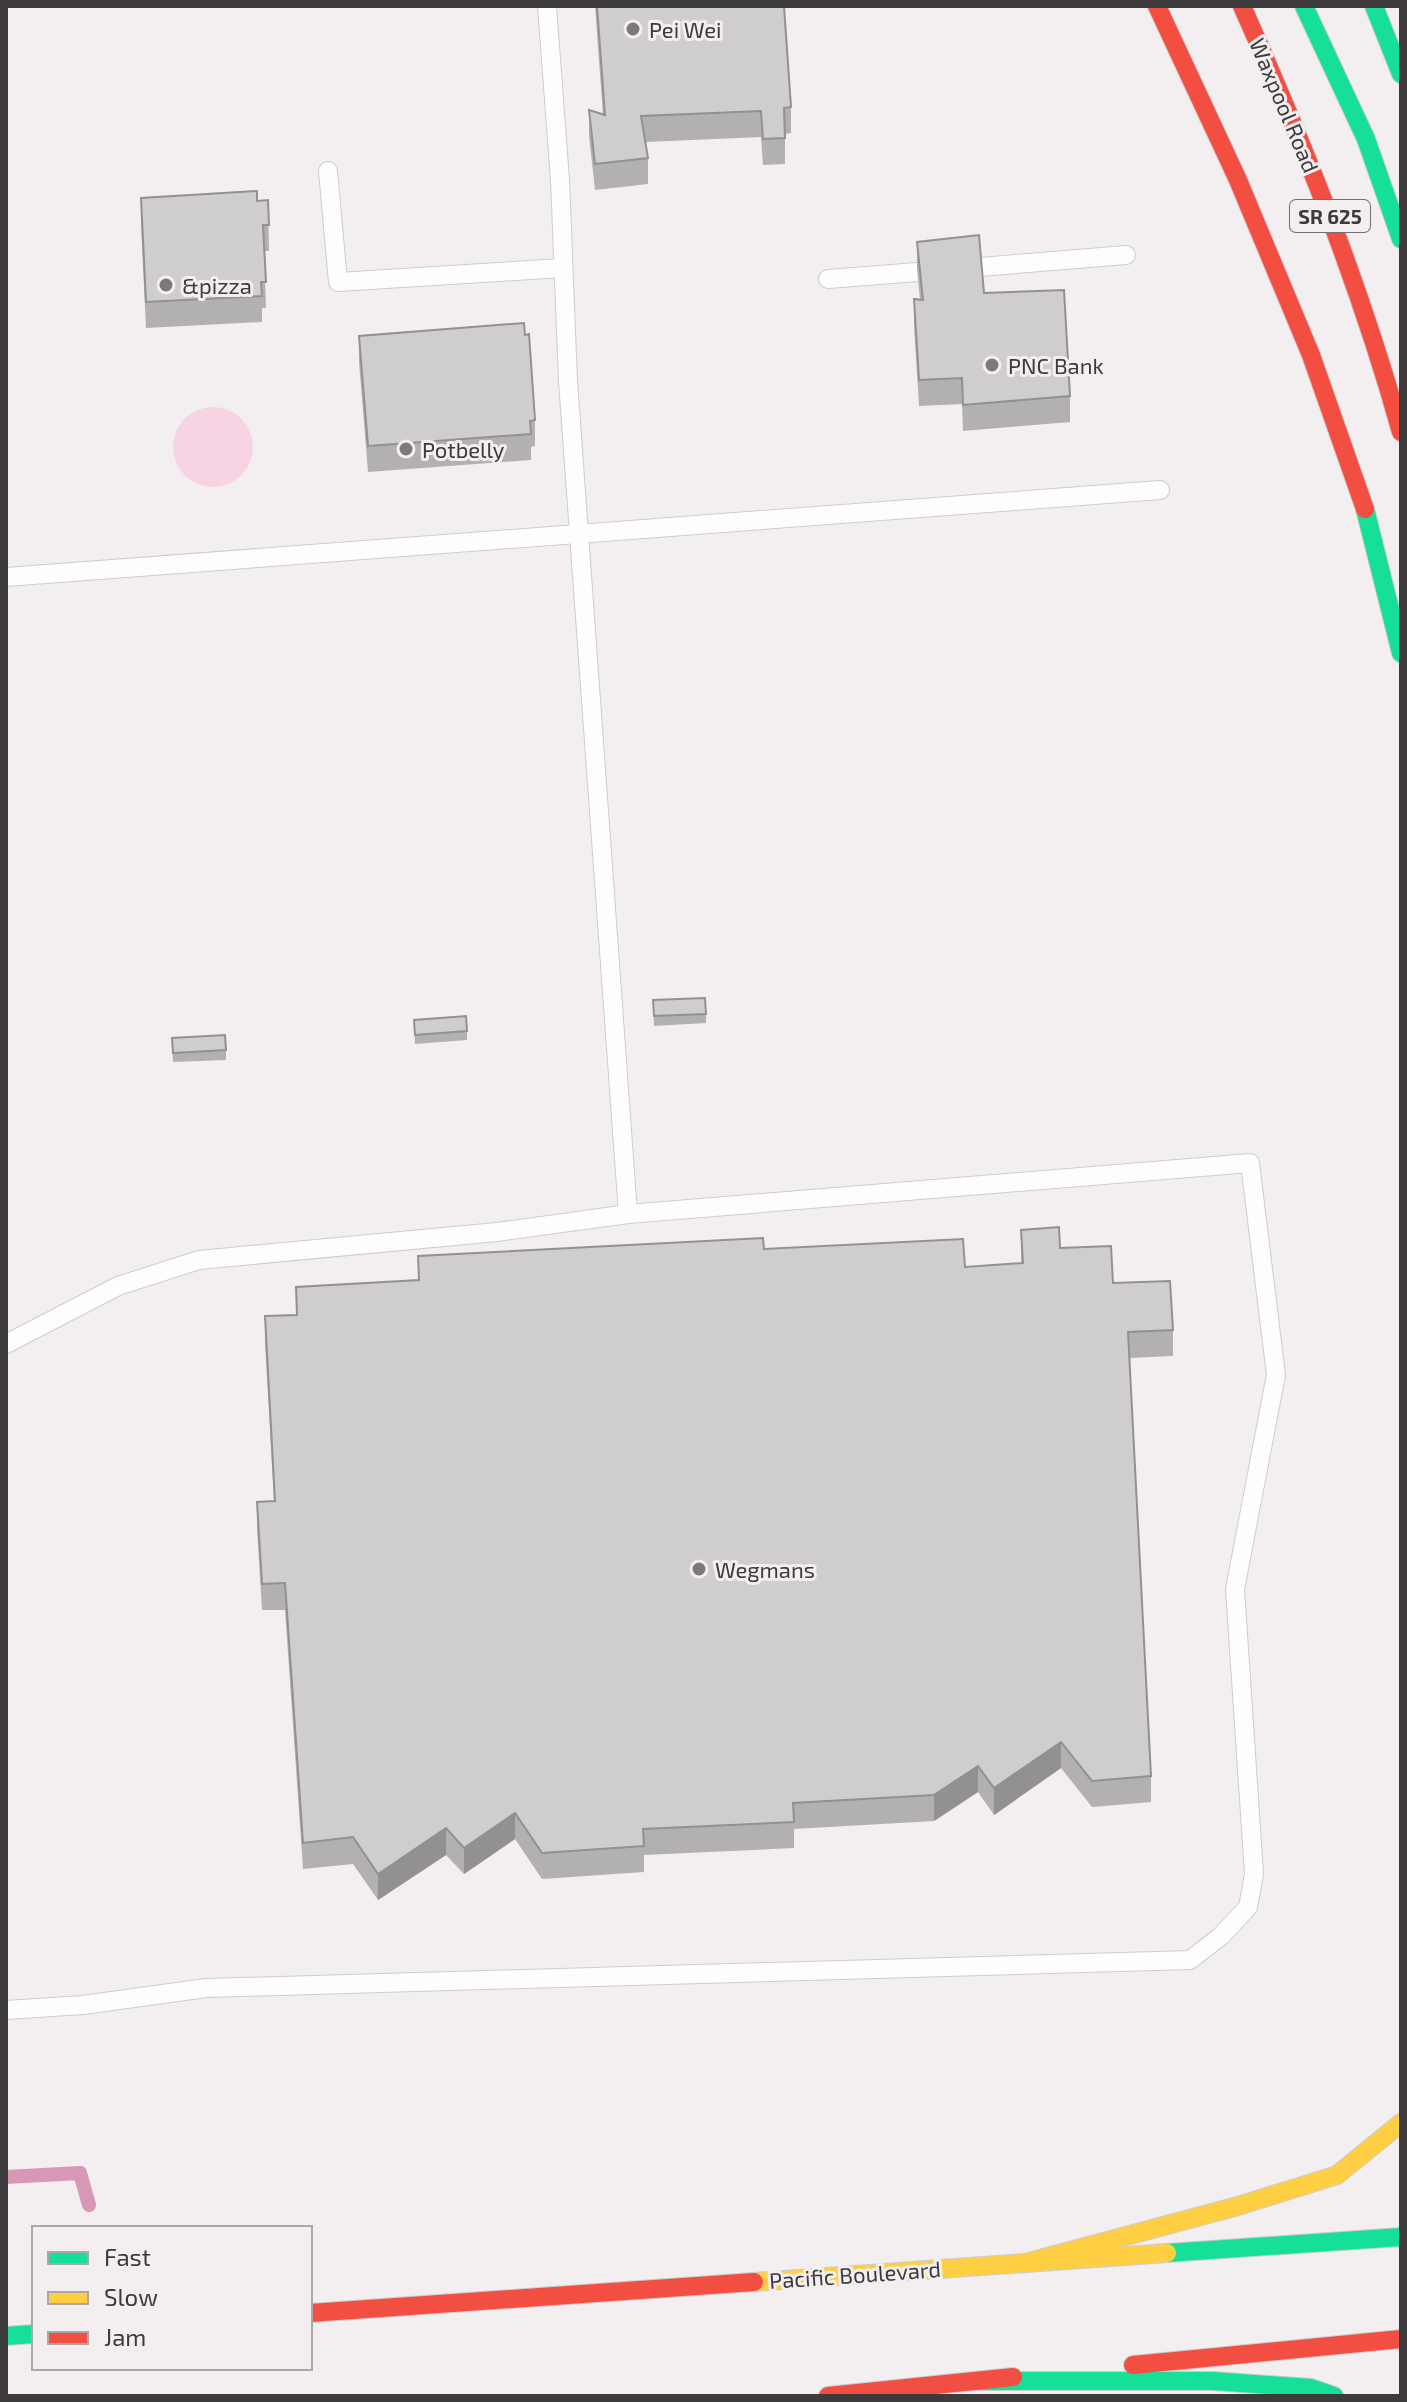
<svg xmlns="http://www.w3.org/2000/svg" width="1407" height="2402" viewBox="0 0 1407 2402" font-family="'Exo 2',sans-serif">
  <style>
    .green { fill: #f6d4e3 }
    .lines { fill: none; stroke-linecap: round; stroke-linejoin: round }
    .stream { stroke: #d997b8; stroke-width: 14 }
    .lane-casing { stroke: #cfccce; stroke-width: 20 }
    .fast-casing { stroke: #cfccce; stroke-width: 20 }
    .slow-casing { stroke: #cfccce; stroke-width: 20 }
    .jam-casing { stroke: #cfccce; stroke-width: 20 }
    .lane { stroke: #fdfdfd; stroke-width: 18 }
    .fast { stroke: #16e098; stroke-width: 18 }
    .slow { stroke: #ffcf43; stroke-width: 18 }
    .jam { stroke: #f24e42; stroke-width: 18 }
    .wall { fill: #b3b0b2 }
    .shaded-wall { fill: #929091 }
    .building { fill: #d0cdcf; stroke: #929091; stroke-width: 2 }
    .poi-dot { fill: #7d797b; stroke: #f4eef0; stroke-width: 3 }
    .labels { text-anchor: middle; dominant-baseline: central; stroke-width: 6; stroke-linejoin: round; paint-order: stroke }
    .shield { fill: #f4eef0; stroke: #747071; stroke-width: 2 }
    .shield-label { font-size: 20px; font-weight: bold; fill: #3d3a3b }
    .poi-label { font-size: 22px; fill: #3d3a3b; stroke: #f4eef0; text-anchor: start }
    .street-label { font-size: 22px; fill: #3d3a3b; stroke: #f4eef0 }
  </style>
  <rect width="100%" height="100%" fill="#f3eff1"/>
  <circle class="green" cx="213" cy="447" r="40"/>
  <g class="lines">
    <path class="stream" d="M6,2177L80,2173L89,2205"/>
    <defs>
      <g id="lane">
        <path d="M547,6L560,180L568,381L628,1214"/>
        <path d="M328,171L338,282L562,268"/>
        <path d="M980,267L1126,255"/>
        <path d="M828,279L917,272"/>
        <path d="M6,577L1160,490"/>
        <path d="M6,1344L118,1286L199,1260L497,1232L628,1214L1250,1163L1276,1375L1235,1589L1254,1874L1248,1907L1221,1936L1190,1960L206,1988L83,2005L6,2010"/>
      </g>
      <g id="fast">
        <path d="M1304,6L1366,139L1401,239"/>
        <path d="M1374,6L1401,74"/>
        <path d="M1365,509L1401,653"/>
        <path d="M1167,2253L1401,2237"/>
        <path d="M6,2336L34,2334"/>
        <path d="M976,2381H1213L1311,2388L1334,2396"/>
      </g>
      <g id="slow">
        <path d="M1029,2262L1238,2206L1337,2175L1401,2123"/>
        <path d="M754,2282L1167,2253"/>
      </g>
      <g id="jam">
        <path d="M1157,6L1238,180L1311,355L1365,509"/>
        <path d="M1242,6C1304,145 1360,285 1401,432"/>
        <path d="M310,2313L754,2282"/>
        <path d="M1133,2365L1401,2339"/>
        <path d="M828,2396L1013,2377"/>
      </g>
    </defs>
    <use href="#lane" class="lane-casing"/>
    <use href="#fast" class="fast-casing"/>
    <use href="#slow" class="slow-casing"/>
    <use href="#jam" class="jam-casing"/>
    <use href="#lane" class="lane"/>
    <use href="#fast" class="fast"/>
    <use href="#slow" class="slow"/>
    <use href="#jam" class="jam"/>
  </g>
  <g class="wall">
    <path d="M595,6H784L791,107V133L785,134V164L763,165L761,137L646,142L648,158V184L595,190L589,136V110L603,115Z"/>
    <path d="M141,198L257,201L268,200L269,251H264L266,308H262V322L146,328L141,224Z"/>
    <path d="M917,242L984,293L1070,396V422L963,431L962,404L919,406L914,325V299L920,300L917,268Z"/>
    <path d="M359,336L535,420V446L531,447V460L368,472L359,362Z"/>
    <path d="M653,1000L706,1014V1023L654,1026Z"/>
    <path d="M414,1020L467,1031V1040L415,1044Z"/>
    <path d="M172,1038L226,1050V1060L173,1062Z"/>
    <path d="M1021,1230L1060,1248L1113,1283L1173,1330V1356L1129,1358L1151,1776V1802L1092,1807L1061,1768L994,1815L978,1792L934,1821L794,1829V1848L644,1855V1872L542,1879L515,1839L464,1874L446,1855L378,1900L353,1864L303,1869L285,1610H262L257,1528V1502L274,1501L265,1342V1316L296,1315V1287L418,1280V1256L764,1249L965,1267L1021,1264Z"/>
  </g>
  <g class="shaded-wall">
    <path d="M1061,1742V1768L994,1815V1788Z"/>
    <path d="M978,1766V1792L934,1821V1795Z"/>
    <path d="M515,1813V1839L464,1874V1848Z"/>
    <path d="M446,1828V1855L378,1900V1874Z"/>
  </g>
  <g class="building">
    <path d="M597,6H784L791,107L784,108L785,138L763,139L761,111L641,116L648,158L595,164L589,110L605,115Z"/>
    <path d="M257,191V201L268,200L269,225H263L266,282H261L262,296L146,302L141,198Z"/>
    <path d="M979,235L984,293L1064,290L1070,396L963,405L962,378L919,380L914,299L923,300L917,242Z"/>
    <path d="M524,323L525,335L529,334L535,420L530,421L531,434L368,446L359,336Z"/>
    <path d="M705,998L706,1014L654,1016L653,1000Z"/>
    <path d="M466,1016L467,1031L415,1035L414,1020Z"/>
    <path d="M225,1035L226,1050L173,1053L172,1038Z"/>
    <path d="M1059,1227L1060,1248L1111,1246L1113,1283L1170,1281L1173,1330L1128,1332L1151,1776L1092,1781L1061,1742L994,1788L978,1766L934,1795L793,1803L794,1822L643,1829L644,1846L542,1853L515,1813L464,1848L446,1828L378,1874L353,1837L303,1843L285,1583L262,1584L257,1502L275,1501L265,1316L297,1315L296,1287L419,1280L418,1256L763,1238L764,1249L963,1239L965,1267L1023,1263L1021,1230Z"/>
  </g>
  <g class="poi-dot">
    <circle cx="633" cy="29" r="8"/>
    <circle cx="166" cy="285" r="8"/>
    <circle cx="992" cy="365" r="8"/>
    <circle cx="406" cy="449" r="8"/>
    <circle cx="699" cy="1569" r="8"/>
  </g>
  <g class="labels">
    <rect class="shield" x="1290" y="200" width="80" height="32" rx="6"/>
    <g class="shield-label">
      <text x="1330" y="216">SR 625</text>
    </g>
    <g class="poi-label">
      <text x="649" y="29">Pei Wei</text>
      <text x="182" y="285">&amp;pizza</text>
      <text x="1008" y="365">PNC Bank</text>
      <text x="422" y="449">Potbelly</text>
      <text x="715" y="1569">Wegmans</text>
    </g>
    <g class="street-label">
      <text transform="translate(1285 105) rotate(67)">Waxpool Road</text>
      <text transform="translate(855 2274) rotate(-4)">Pacific Boulevard</text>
    </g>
  </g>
  <rect width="1407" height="2402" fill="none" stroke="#3d3a3b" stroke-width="16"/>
  <rect x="32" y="2226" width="280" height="144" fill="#f4eef0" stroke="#aba6a8" stroke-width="2"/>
  <rect x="48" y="2252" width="40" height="12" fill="#16e098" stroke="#aba6a8" stroke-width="2"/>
  <text x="104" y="2266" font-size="24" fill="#3d3a3b">Fast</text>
  <rect x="48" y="2292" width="40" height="12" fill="#ffcf43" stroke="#aba6a8" stroke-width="2"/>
  <text x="104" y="2306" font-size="24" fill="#3d3a3b">Slow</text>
  <rect x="48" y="2332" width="40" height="12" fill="#f24e42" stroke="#aba6a8" stroke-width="2"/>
  <text x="104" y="2346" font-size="24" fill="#3d3a3b">Jam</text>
</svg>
